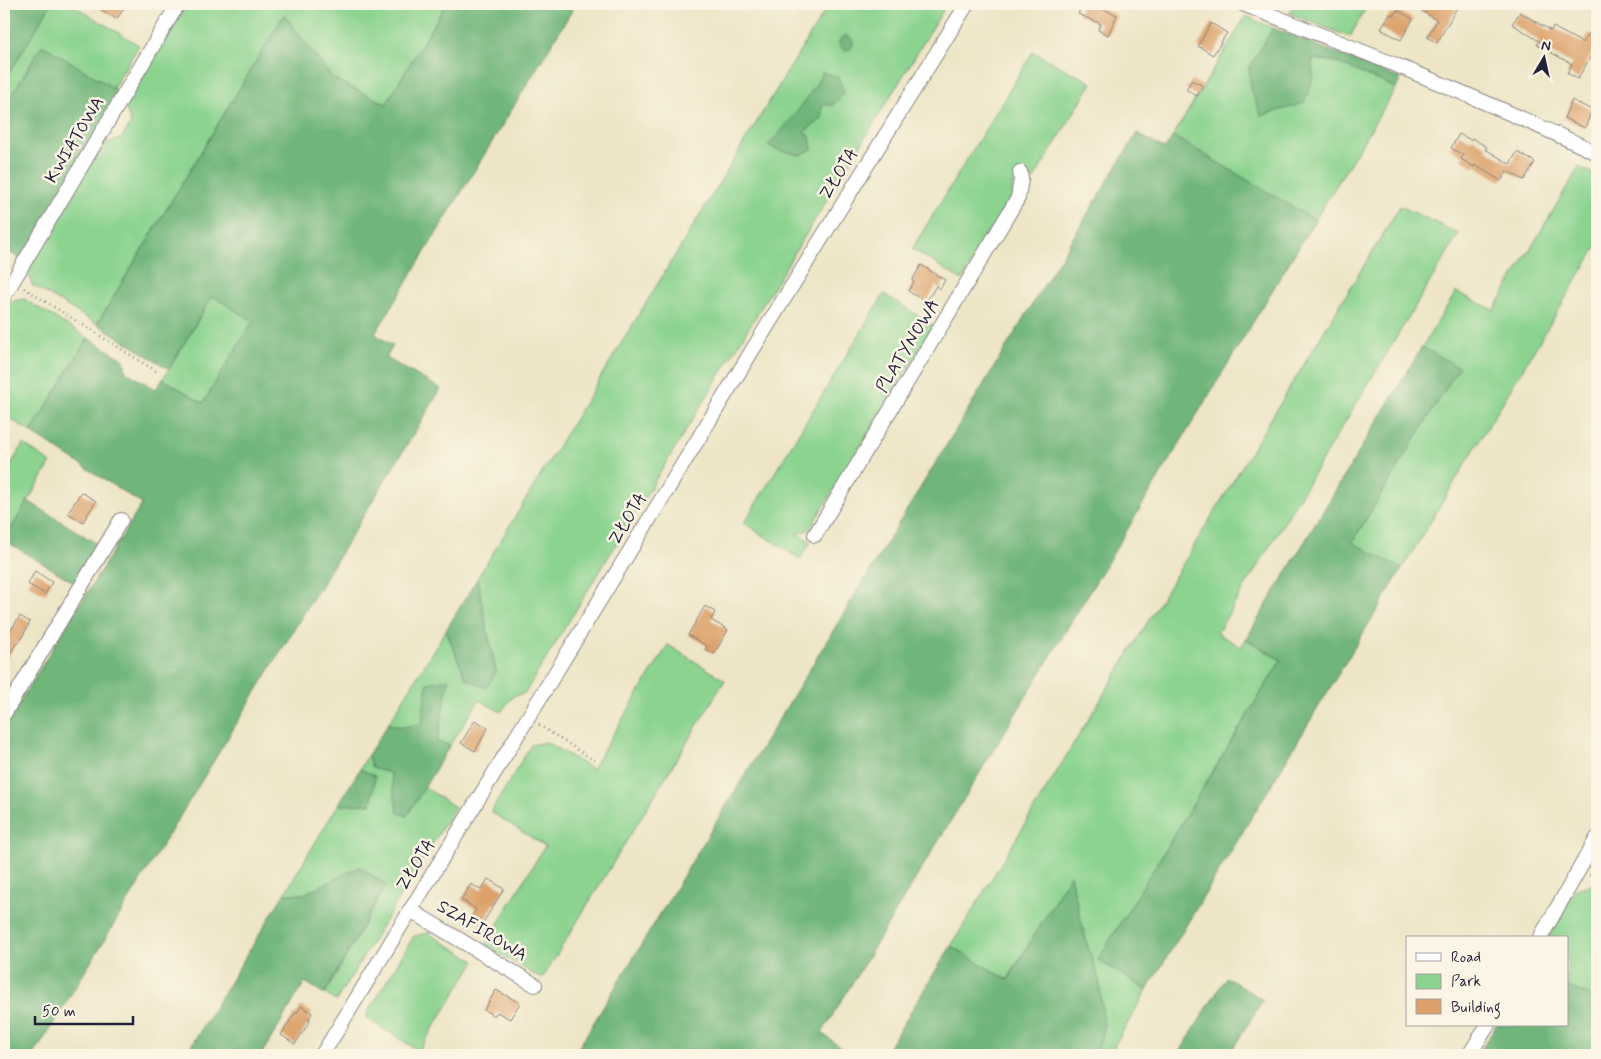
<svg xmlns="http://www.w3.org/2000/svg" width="1601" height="1059" viewBox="0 0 1601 1059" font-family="Mynerve,sans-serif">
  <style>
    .green { fill: #8bd38f; stroke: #567a65 }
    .forest { fill: #70b57a; stroke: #496c5a }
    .building { fill: #dca16b }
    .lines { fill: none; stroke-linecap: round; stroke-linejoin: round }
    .minor-casing { stroke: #888480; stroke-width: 16 }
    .path { stroke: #888480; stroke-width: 2.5; stroke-dasharray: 1 4; stroke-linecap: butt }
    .minor { stroke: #fff; stroke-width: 14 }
    .labels { text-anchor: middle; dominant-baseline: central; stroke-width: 5; stroke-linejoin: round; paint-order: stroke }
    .street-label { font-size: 18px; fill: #22223b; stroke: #fcf5e5 }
  </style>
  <rect width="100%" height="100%" fill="#fcf5e5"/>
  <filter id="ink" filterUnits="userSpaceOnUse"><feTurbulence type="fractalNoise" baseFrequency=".02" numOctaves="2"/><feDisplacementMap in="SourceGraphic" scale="10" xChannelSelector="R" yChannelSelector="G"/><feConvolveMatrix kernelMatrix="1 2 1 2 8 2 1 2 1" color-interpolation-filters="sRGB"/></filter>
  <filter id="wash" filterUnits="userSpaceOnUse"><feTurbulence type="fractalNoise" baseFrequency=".0096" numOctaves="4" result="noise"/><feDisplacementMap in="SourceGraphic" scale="20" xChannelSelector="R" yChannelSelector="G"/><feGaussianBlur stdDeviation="1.12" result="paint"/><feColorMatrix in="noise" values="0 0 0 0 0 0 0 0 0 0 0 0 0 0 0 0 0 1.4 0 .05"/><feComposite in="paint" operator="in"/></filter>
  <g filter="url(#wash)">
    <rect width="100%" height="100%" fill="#ede5c6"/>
    <g class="green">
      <path d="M51,4H71L139,45L113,88L42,46L4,108V82Z"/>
      <path d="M187,4H446L386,104L332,78L284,15L97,324L32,285L27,270L103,143L121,139L131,123L125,106Z"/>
      <path d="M829,4H947L525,693L513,696L501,712L479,700L450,745L437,743L448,680L427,683L422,724L403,727L388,724L446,630L466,679L496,672L477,579Z"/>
      <path d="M1295,4H1368L1350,37L1289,13Z"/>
      <path d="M1246,16L1273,28L1249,68L1313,78L1312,59L1335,62L1396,88L1315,220L1173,136Z"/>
      <path d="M1033,52L1092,83L1027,190L1011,184L1014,196L962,280L912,249Z"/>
      <path d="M1579,167L1597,176V246L1402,569L1352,543L1458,367L1422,347L1456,292L1494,310Z"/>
      <path d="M1400,206L1459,234L1217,633L1241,647L1246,639L1281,660L1098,960L1147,990L1109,1055H1096L1104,1028L1099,980L1087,944L1070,876L1007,980L951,946Z"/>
      <path d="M884,294L934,326L809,530L797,533L811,542L800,559L744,523Z"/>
      <path d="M213,295L254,321L203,403L163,379Z"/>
      <path d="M24,299L88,338L31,432L4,415V308L8,302Z"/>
      <path d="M23,444L51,463L4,540V477Z"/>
      <path d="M668,645L725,680L542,979L485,945L545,846L491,812L531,745L546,742L592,769Z"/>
      <path d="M368,755L372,768L390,772L393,785L407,816L424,787L455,807L336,1001L325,994L386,885L359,867L304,894H284L338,805L371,804L375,777L360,769Z"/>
      <path d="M1591,885L1597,887V998L1567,987V938H1548L1576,889Z"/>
      <path d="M428,933L475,961L419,1051L365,1017L414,936Z"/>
    </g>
    <g class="forest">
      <path d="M4,4H51L4,82Z"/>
      <path d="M446,4H576L375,334L393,346L386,358L441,389L34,1055H4V892L7,886L4,883V727L142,504L31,432L88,338L124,360L126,372L156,389L163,379L203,403L253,321L212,296L169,369L97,324L284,15L332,78L386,104Z"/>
      <path d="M1273,28L1401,79L1396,88L1335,62L1312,59L1313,78L1304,103L1261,116L1251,89L1249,68Z"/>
      <circle cx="846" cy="43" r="7"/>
      <path d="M42,45L122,93L22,260L4,249V108Z"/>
      <path d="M823,72L838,77L844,93L833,105H822V118L804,132L810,136L812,149L801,155L777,150L768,145C791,121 807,101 823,72Z"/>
      <path d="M1137,133L1165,149L1173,136L1315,220L822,1033L850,1055H574Z"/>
      <path d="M1422,347L1459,367L1352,542L1402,569L1147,990L1098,960L1281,660L1246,639Z"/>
      <path d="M28,501L99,545L75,583L4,540Z"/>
      <path d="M477,579L496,672L486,688L466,679L446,630Z"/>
      <path d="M449,679L437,742L450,745L407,816L398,813L390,773L372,768L368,755L388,724L403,727L422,724L427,683Z"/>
      <path d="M360,769L375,776L371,804L338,805Z"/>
      <path d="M359,867L386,885L324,994L305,982L261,1055H189L186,1054L284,894H304Z"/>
      <path d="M1070,875L1087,944L1099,980L1104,1028L1096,1055H884L951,946L1008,980Z"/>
      <path d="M1226,977L1263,1000L1229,1055H1178Z"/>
      <path d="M1567,987L1597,998V1055H1478L1496,1025H1567Z"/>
    </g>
    <g id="blocks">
      <g class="building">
        <path d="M92,4H126L117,19Z"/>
        <path d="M1083,4H1091L1117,15L1108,35L1098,30L1101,24L1078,14Z"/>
        <path d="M1410,4H1459L1437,43L1427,37L1437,20Z"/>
        <path d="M1397,10L1413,19L1401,40L1381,29L1390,14L1394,15Z"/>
        <path d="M1520,12L1551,31L1553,27L1583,43L1589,33L1597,38V44L1578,79L1567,73L1572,64L1537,45L1539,41L1512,24Z"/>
        <path d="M1211,23L1227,33L1213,55L1198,46Z"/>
        <path d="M1192,80L1203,86L1197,96L1186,89Z"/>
        <path d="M1572,100L1592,110L1585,128L1564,118Z"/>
        <path d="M1459,134L1471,140L1472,138L1487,147L1485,149L1510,164L1517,152L1535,162L1524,180L1507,171L1501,181L1475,165L1474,167L1461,159L1463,155L1451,148Z"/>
        <path d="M921,265L945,280L940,289L936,286L926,302L908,291L914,282L912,281Z"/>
        <path d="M81,492L96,501L83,522L68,513Z"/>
        <path d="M35,571L52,582L45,594L28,584Z"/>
        <path d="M705,606L715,612L711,620L728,630L714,654L705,649L707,646L688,635Z"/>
        <path d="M20,616L30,622L19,643L17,642L4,664V641Z"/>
        <path d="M475,720L488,728L475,751L461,743Z"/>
        <path d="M488,879L504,889L482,924L471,917L476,909L461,900L471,884L481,890Z"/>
        <path d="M496,990L520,1003L510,1019L497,1012L494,1016L484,1010Z"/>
        <path d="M301,1006L312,1013L308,1020L310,1021L295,1044L281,1035L295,1013H297Z"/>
      </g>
    </g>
  </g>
  <g filter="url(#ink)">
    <use href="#blocks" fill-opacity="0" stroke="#888480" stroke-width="1"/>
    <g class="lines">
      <defs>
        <g id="minor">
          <path d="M1243,4C1362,51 1481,98 1597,153"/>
          <path d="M4,296L178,4"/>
          <path d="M815,535L1018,198L1021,179L1020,172"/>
          <path d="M4,714L121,520"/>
          <path d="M410,910L535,985"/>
          <path d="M1540,938L1597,838"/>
          <path d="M322,1055L769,323L967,4"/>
          <path d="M1469,1055L1488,1025"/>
        </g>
      </defs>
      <use href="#minor" class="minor-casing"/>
      <g class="path">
        <path d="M24,288L156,371"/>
        <path d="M539,725L595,761"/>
        <path d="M1589,875L1597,877"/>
      </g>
      <use href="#minor" class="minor"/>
    </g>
  </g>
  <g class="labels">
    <g class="street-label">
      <text transform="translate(75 140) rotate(-59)">KWIATOWA</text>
      <text transform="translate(839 174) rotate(-58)">ZŁOTA</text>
      <text transform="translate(908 346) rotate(-59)">PLATYNOWA</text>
      <text transform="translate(628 519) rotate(-59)">ZŁOTA</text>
      <text transform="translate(416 865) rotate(-58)">ZŁOTA</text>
      <text transform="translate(482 931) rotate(31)">SZAFIROWA</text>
    </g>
  </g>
  <rect width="1601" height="1059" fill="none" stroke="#fcf5e5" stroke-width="20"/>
  <rect x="1406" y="936" width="162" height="90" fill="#fcf5e5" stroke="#a5a1a1"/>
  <rect x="1416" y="953" width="25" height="8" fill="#ffffff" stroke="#a5a1a1"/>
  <text x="1451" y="962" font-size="15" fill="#22223b">Road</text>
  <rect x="1416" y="974" width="25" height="15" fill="#8bd38f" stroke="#a5a1a1"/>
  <text x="1451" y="986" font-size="15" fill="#22223b">Park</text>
  <rect x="1416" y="999" width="25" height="15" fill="#dca16b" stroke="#a5a1a1"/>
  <text x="1451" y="1012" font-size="15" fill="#22223b">Building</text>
  <g transform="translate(1544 58) rotate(9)" stroke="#fcf5e5" stroke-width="4" paint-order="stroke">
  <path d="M0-4L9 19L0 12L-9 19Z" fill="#22223b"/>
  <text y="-8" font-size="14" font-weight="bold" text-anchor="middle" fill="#22223b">N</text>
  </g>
  <path d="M35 1016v8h98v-8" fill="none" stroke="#22223b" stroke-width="2.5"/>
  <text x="42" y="1016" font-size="15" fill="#22223b" stroke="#fcf5e5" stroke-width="4" paint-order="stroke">50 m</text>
</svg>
